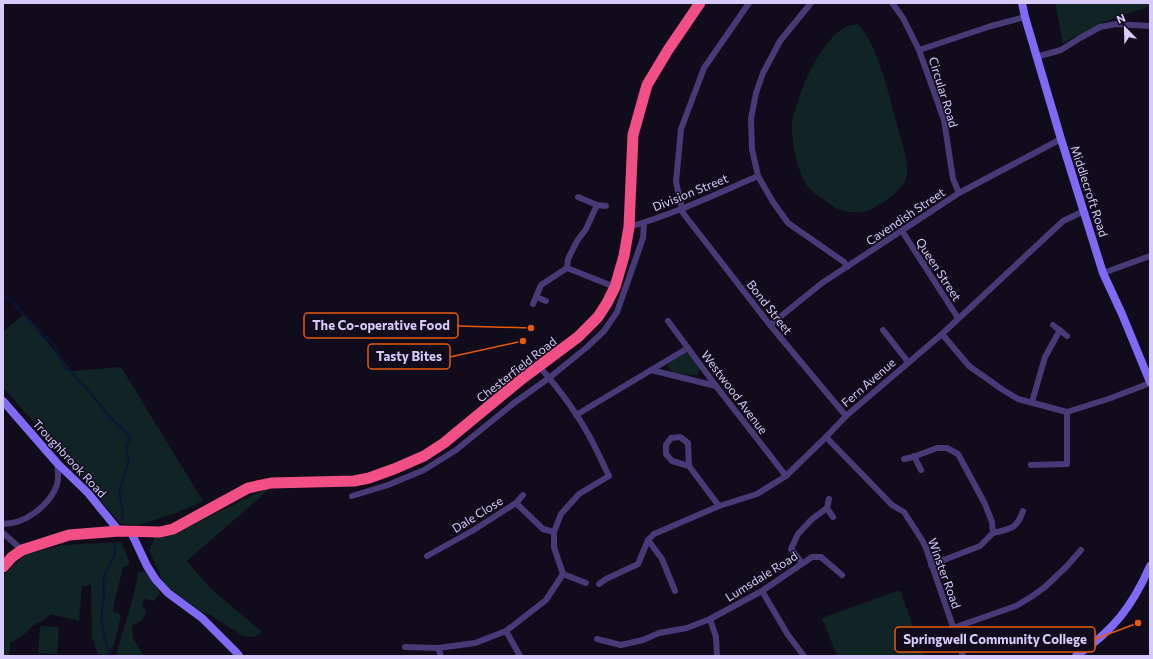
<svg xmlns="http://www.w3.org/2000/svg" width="1153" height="659" viewBox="0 0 1153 659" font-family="Commissioner,sans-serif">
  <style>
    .green { fill: #102325 }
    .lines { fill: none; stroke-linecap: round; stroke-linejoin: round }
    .stream { stroke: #0c1535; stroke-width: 2 }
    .street { stroke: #463b77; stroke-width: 6 }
    .secondary { stroke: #8069f4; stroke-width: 8 }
    .highway { stroke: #f24f86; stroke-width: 11 }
    .labels { text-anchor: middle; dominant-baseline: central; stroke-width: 3; stroke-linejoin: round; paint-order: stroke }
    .street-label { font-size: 12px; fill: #d7cbfb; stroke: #110c1b }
    .leader { fill: none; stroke: #e8590c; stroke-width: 1.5 }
    .callout-dot { fill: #e8590c; stroke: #110c1b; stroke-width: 1.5 }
    .callout { fill: #110c1b; stroke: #e8590c; stroke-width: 1.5 }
    .callout-label { font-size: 13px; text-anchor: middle; font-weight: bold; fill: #d7cbfb }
  </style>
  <rect width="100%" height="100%" fill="#110c1b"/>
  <g class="green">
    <path d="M1055,3H1150V6L1101,23L1063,43Z"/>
    <path d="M858,24C878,45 890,99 898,128C901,140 909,162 907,175C906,189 876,209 863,212C856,213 845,212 839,209C834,208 830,204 826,201C820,198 813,193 809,188C797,173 791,141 792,122C792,117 795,112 796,107C798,101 800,94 803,87C809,70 826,40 841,30C846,26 852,25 858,24Z"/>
    <path d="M24,314L71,371L121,367L203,501L179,512L136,526L120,523L3,387V332Z"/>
    <path d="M685,353L689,354L700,368L699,372L697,375C692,375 674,374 671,371C669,369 669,367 668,365L673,360Z"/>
    <path d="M274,485L187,561L210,588L262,632L254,637L243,636L210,615L202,612L167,587L163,582L149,550L155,537L185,528Z"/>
    <path d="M121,542L129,560V565L123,568L115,599L113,611L121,615L114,645L106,656L98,654L92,638V627L91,585L82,586L79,621L51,614L42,621L32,626L21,637L10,643V651L8,656H3V576L24,555L62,545Z"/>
    <path d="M145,571L151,578L160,593L154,601L144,599L142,606L147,612L142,620L132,626L133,638L144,656H116C123,628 134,601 138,572Z"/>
    <path d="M900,590L924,656H837L822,618Z"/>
    <path d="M40,626L59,627L57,654L38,653Z"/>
  </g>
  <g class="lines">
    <g class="stream">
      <path d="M3,294L11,300L43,335L53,343L65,368L73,373L78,381L87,389L110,417L127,433L130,437L126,449L129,460L119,493L123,512L122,519"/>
      <path d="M112,656L107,646L101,619L104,596L103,584L105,574L115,554V545"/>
    </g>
    <g class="street">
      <path d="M749,3L704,68L681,129L676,182L683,213L770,325L846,416"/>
      <path d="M811,3L780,41L763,73L756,93L751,119L752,149L758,176L773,202L788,223L844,262L847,267"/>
      <path d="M892,3L903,18L919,50L944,120L953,179L959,193"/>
      <path d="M919,50L991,26L1025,17"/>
      <path d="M1036,57L1061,50L1080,38L1100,27L1116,24L1150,26"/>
      <path d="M578,197L597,205L606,206"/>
      <path d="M629,227C674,214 716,194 758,176"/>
      <path d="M902,231L958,318"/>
      <path d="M567,268L568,259L577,241L586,229L597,205"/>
      <path d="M567,268L615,287"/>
      <path d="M1103,273L1150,256"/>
      <path d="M536,297L546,301"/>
      <path d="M533,304L541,285L567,268"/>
      <path d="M668,321L716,386L786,476"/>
      <path d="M770,325L822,283L959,193L1061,139"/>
      <path d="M1053,325L1067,336"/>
      <path d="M883,330L908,362"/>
      <path d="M942,334L969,366L1003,390L1018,399L1067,412L1111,398L1150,383"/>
      <path d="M539,366C560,390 580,417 594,445C599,455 604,466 609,476L579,494L561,514L554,532V547L563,574L586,583"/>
      <path d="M651,370L716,386"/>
      <path d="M1032,402L1045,357L1060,330"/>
      <path d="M576,415L688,348"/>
      <path d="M826,437L892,505L904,512L922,540L926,548L963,656"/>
      <path d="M914,456L921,470"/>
      <path d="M904,459L913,457L937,448H947L958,454L985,504L992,522L993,533L980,546L931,565"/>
      <path d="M1031,465L1067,464V412"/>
      <path d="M689,466L688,443L680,437L671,438L666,445V454L672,461L689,466L719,506"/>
      <path d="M352,496L388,485L424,470L456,450L514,403L549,378L586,348L604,331L617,312L643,238L644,223"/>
      <path d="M829,499L827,508L833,517"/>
      <path d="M516,503L523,495"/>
      <path d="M3,524C25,524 49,506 57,485C59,478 58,470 57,463"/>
      <path d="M3,533L22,550"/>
      <path d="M993,533C1010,529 1017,529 1023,511"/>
      <path d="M648,540L662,559L675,591"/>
      <path d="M427,556L472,531L516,503L543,529L554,532"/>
      <path d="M802,563L791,549L798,534L812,519L827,508"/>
      <path d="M599,584L606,579L638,564L648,540L654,534L719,506L757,494L786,476L826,437L846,416L942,334L1063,221L1084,211"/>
      <path d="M762,591L788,635L804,656"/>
      <path d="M710,619L716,637L717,656"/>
      <path d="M953,628L1016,606L1031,597L1045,587L1067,566L1081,550"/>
      <path d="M506,631L520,656"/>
      <path d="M597,639L621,645L643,640L659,633L687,628L710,619L762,591L812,557H821L842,575"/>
      <path d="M405,647L438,648L475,643L506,631L546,600L563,574"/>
      <path d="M438,648L441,656"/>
    </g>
    <g class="secondary">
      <path d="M1022,3L1025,17L1061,139L1103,273L1122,314L1150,382"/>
      <path d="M3,401L57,463L88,493L119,531"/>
      <path d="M131,532L147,566L156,580L168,593L202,618L236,652L239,656"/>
      <path d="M1076,656C1113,631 1132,607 1150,566"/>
    </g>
    <path class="highway" d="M3,567L12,557L22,550L69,535L119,531L160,532L173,529L248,488L271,483L354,481L369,478L394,469L424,456L444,443L523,378L578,337L598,317L607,303L615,287L624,256L629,227L633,135L647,85L668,50L700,3"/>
  </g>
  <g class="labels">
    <g class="street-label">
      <text transform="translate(944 92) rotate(73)">Circular Road</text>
      <text transform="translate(1090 191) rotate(72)">Middlecroft Road</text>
      <text transform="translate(690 192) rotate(-22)">Division Street</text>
      <text transform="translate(905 216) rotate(-34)">Cavendish Street</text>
      <text transform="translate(939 269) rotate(57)">Queen Street</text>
      <text transform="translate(770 307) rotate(52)">Bond Street</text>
      <text transform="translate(516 369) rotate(-38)">Chesterfield Road</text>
      <text transform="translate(868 382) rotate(-41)">Fern Avenue</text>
      <text transform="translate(735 392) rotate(53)">Westwood Avenue</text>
      <text transform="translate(70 458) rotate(47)">Troughbrook Road</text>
      <text transform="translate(477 514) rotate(-32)">Dale Close</text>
      <text transform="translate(945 573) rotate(70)">Winster Road</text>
      <text transform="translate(761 576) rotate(-32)">Lumsdale Road</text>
    </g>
  </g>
  <path class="leader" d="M531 328L458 326M523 341L450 357M1138 623L1095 639"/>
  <g class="callout-dot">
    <circle cx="531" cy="328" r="4"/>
    <circle cx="523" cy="341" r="4"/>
    <circle cx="1138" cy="623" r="4"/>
  </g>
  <g class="callout">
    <rect x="304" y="313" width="154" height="25" rx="4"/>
    <rect x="368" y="344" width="82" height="25" rx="4"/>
    <rect x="895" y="627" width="200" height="25" rx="4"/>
  </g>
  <g class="callout-label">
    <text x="381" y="330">The Co-operative Food</text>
    <text x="409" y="361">Tasty Bites</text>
    <text x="995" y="644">Springwell Community College</text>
  </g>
  <rect width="1153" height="659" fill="none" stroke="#d7cbfb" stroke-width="8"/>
  <g transform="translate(1125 28) rotate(337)" stroke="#110c1b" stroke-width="3" paint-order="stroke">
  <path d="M0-3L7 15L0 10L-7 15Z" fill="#d7cbfb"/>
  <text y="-6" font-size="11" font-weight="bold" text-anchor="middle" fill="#d7cbfb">N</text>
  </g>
</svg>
